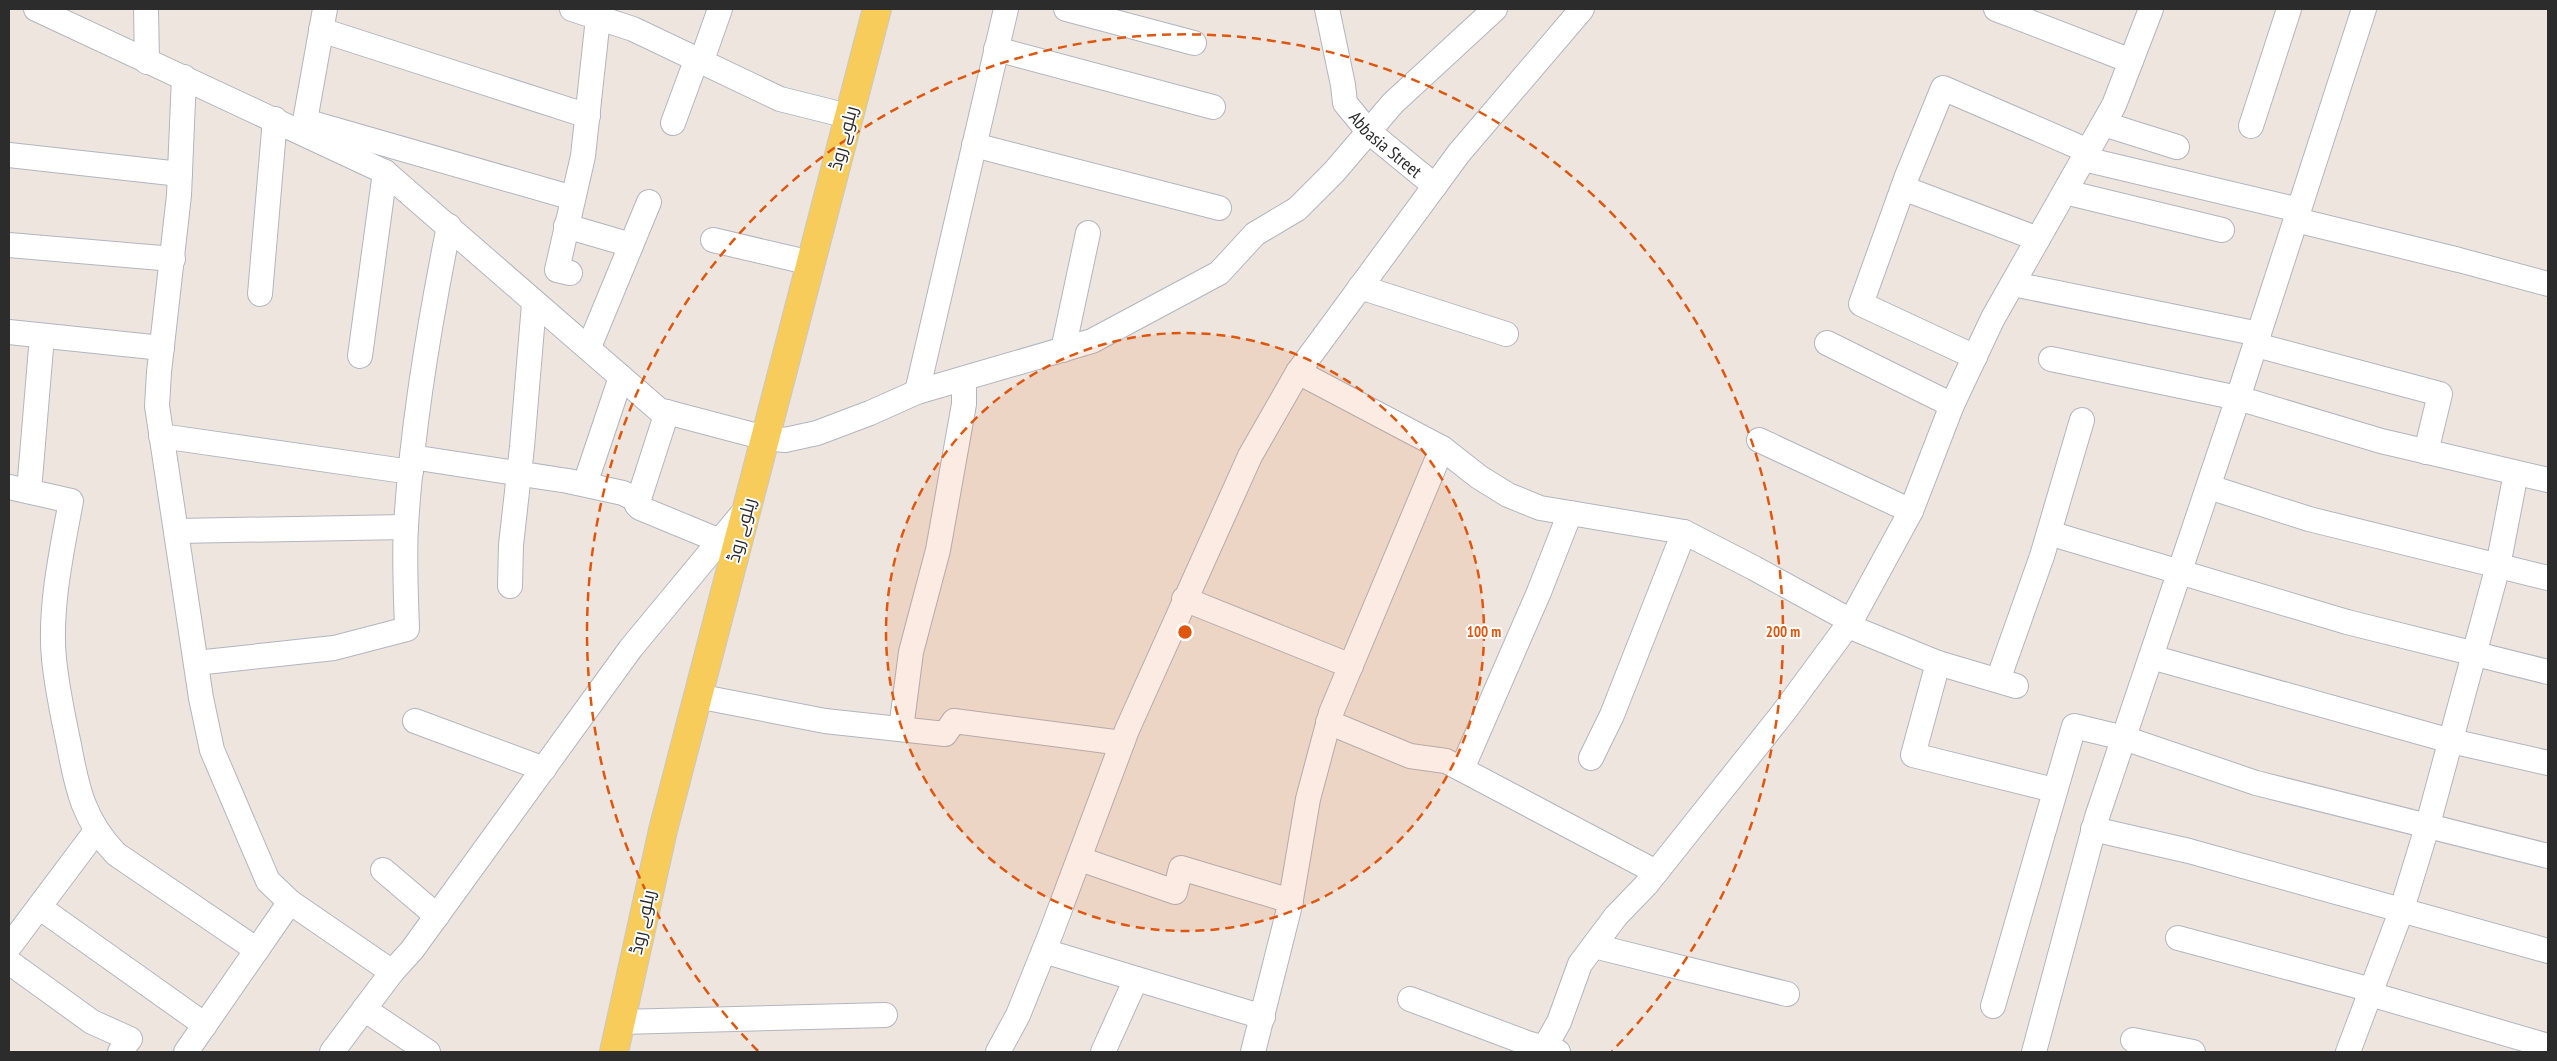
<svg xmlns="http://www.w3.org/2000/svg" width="2557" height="1061" viewBox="0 0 2557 1061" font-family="'PT Sans Narrow',Cairo,sans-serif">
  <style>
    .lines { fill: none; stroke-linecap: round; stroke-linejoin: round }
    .minor-casing { stroke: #b2b5c0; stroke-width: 26 }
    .major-casing { stroke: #c8c8c8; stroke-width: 30 }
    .minor { stroke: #fff; stroke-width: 24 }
    .major { stroke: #f7cc5a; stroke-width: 28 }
    .ring { fill: none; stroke: #df570e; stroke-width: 2.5; stroke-dasharray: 9 6 }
    .labels { text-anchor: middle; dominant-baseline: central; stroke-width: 4; stroke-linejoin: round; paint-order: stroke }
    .street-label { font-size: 18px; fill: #2c2c2c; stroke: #fff }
    .centre { fill: #df570e; stroke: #fff; stroke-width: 2.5 }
    .ring-label { font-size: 15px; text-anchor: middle; font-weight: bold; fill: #df570e; stroke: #fff; stroke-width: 4; stroke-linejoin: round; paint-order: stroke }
  </style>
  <rect width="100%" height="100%" fill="#eee6de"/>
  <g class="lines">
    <defs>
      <g id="minor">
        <path d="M36,9L385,172L659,410L765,438L785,440L817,433L870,413L917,392L1092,341L1219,273L1255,234L1297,209L1334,172L1393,103L1495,9"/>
        <path d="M146,9L147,62"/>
        <path d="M572,9L633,29L780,99L848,116"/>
        <path d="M1066,9L1194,43"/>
        <path id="s1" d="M1327,9L1343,85L1345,103L1368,131L1435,186"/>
        <path d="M1996,9L2131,61"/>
        <path d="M321,30L588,116"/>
        <path d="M996,49L1213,107"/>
        <path d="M702,60L720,9"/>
        <path d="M184,77L179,195L159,372L157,406L201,698L212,750L268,881L290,902L392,972"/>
        <path d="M305,121L573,198"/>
        <path d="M673,123L697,58"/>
        <path d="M2104,124L2177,147"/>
        <path d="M2251,126L2289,9"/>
        <path d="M303,132L325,9"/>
        <path d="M974,145L1219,208"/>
        <path d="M9,155L180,174"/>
        <path d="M2084,159L2299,210"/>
        <path d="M1903,188L2038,239"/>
        <path d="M2065,192L2222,230"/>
        <path d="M2296,220L2459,260L2548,284"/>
        <path d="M566,226L631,245"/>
        <path d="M713,240L811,263"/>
        <path d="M9,245L173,259"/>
        <path d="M570,273L557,270L583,156L598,18"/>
        <path d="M2013,284L2259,334"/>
        <path d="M1360,287L1506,334"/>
        <path d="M260,294L275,119"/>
        <path d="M9,332L162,348"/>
        <path d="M1827,343L1952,405"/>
        <path d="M2256,345L2440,394L2426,452"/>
        <path d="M589,347L649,202"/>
        <path d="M1063,350L1088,233"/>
        <path d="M360,356L385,172"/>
        <path d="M1975,357L1861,304L1907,176L1943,88L2088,151"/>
        <path d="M2051,359L2238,398L2381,441L2548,480"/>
        <path d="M1298,372L1442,448L1479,477L1508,495L1540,508L1684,532L1754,568L1851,621"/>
        <path d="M917,392L1006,9"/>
        <path d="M161,436L411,472"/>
        <path d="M1759,440L1911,511"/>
        <path d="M412,457L568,481L623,493L633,498L640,508L720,541"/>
        <path d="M585,484L621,377"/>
        <path d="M9,487L71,501C62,549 49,609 54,659C57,688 63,717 69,745C77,789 84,821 116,854L257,950"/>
        <path d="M2209,487L2309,519L2548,578"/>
        <path d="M29,491L42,336"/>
        <path d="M637,505L667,412"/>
        <path d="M176,531L406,527"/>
        <path d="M2049,533L2347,622L2548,672"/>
        <path d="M510,586L511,545L522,447L534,304"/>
        <path d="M1184,599L1351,666"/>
        <path d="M1848,626L1938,663L2016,686"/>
        <path d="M2151,657L2451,741L2548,763"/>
        <path d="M196,663L334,648L407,629C406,595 404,560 406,526C412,425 429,325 449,226"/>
        <path d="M1938,663L1913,755L2054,790"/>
        <path d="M1998,680L2042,556L2082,420"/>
        <path d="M697,696L825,721L945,734L954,721L1122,743"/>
        <path d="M415,721L544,769"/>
        <path d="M1328,722L1410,756L1446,761L1656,872"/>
        <path d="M901,729L911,652L938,550L964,404V380"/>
        <path d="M1591,758L1612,715L1684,532"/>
        <path d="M1462,769L1539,592L1570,513"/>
        <path d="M2093,829L2189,851L2548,951"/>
        <path d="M1080,859L1175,892L1181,868L1291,901"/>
        <path d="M383,870L437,916"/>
        <path d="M39,907L205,1025"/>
        <path d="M2178,938L2372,990"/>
        <path d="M1594,946L1787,994"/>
        <path d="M9,947L96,831"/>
        <path d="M1044,951L1263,1017"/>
        <path d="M9,962L92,1022L130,1039L120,1052"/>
        <path d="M2370,994L2548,1046"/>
        <path d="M1410,999L1527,1043L1558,1052"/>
        <path d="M1993,1006L2074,726L2124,738L2256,783L2548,856"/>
        <path d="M364,1009L428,1052"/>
        <path d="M620,1022L885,1015"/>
        <path d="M2133,1040L2193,1052"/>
        <path d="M186,1052L290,902"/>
        <path d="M332,1052L392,972L412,950L631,648L747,508"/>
        <path d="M998,1052L1018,1015L1051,933L1127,730L1250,456L1298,372L1459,153L1582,9"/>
        <path d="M1103,1052L1136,979"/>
        <path d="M1253,1052L1290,905L1308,799L1331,713L1442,448"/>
        <path d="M1542,1052L1559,1022L1580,964L1616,916L1646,885L1783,713L1851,621L1911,511L1952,405L1993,318L2114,105L2151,9"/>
        <path d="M2034,1052L2097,817L2238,398L2364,9"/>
        <path d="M2348,1052L2402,909L2428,824L2498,566L2516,473"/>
      </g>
      <path id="major" d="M614,1052L663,830L877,9"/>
    </defs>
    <use href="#minor" class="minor-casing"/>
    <use href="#major" class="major-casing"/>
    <use href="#minor" class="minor"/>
    <use href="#major" class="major"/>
  </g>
  <circle cx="1185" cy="632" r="299" fill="#df570e" fill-opacity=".12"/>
  <g class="ring">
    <circle cx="1185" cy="632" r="299"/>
    <path d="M758 1051A598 598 0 1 1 1612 1051"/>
  </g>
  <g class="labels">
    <g class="street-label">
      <text transform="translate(843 138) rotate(-75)">ریلوے روڈ</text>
      <text stroke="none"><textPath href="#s1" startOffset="154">Abbasia Street</textPath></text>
      <text transform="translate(741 530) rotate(-75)">ریلوے روڈ</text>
      <text transform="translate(642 922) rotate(-78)">ریلوے روڈ</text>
    </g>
  </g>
  <circle cx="1185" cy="632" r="8" class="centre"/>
  <g class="ring-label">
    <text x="1484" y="637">100 m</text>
    <text x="1783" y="637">200 m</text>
  </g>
  <rect width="2557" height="1061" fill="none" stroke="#2c2c2c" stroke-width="20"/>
</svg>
